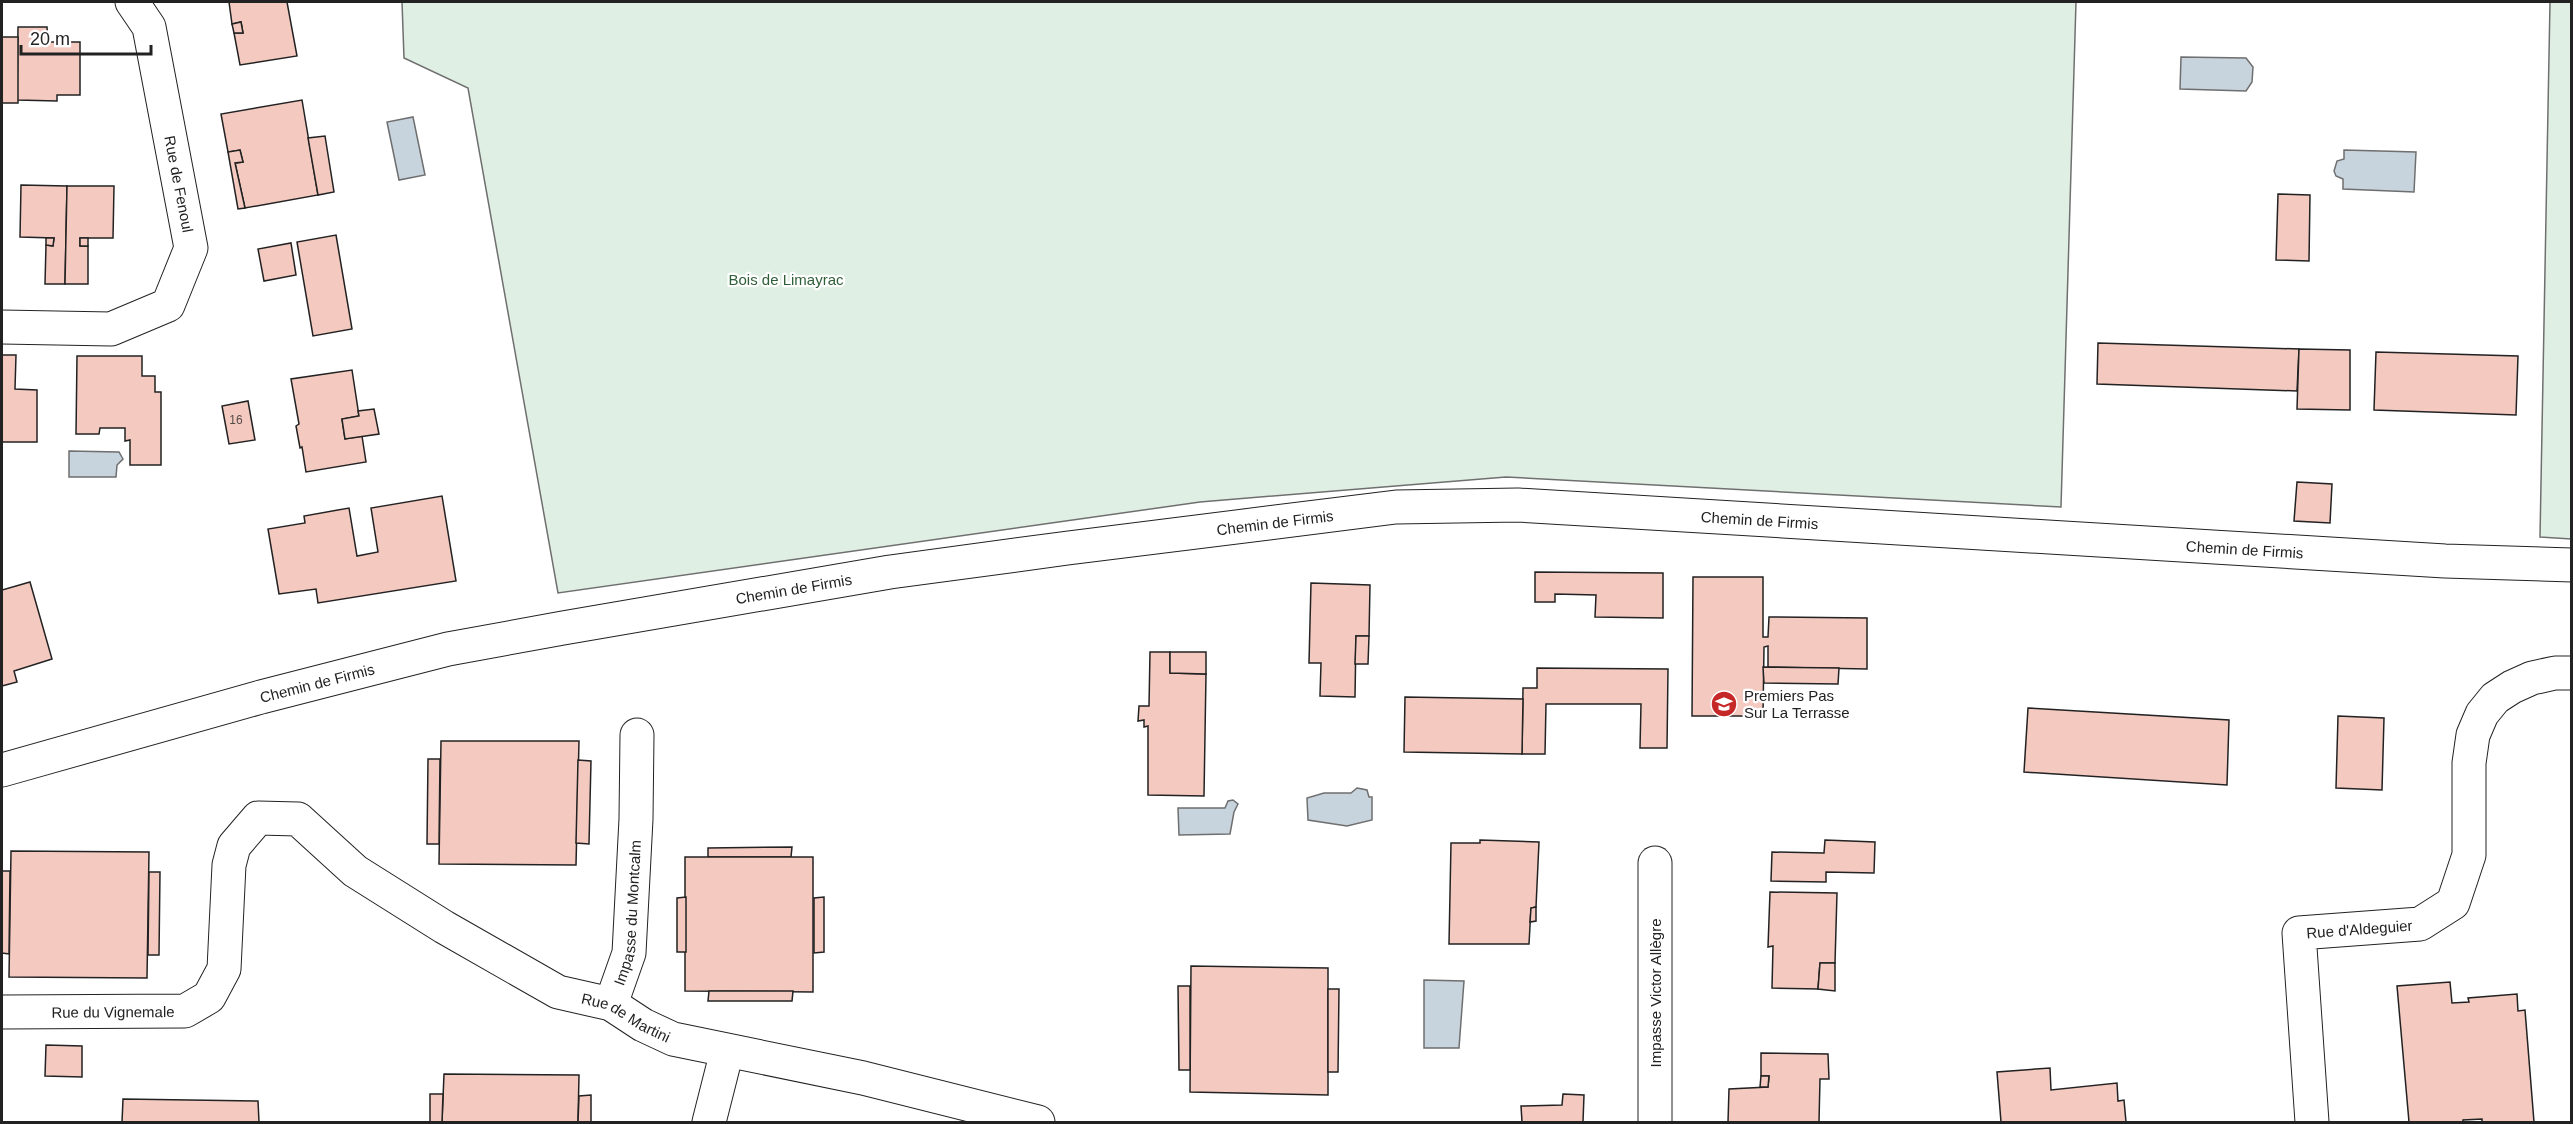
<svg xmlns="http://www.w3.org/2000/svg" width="2573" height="1124" viewBox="0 0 2573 1124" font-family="Helvetica,sans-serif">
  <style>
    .green { fill: #e0efe3; stroke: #6f6f6f; stroke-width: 1.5 }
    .water { fill: #c7d3dd; stroke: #6f6f6f; stroke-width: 1.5 }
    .building { fill: #f3c9c0; stroke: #222; stroke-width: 1.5 }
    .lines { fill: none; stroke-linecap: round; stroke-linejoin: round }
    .minor-casing { stroke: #222; stroke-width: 35 }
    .minor { stroke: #fff; stroke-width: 33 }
    .labels { text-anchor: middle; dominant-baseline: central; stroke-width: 4.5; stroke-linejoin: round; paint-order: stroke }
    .number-label { font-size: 12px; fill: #564c4a }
    .street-label { font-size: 15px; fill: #222; stroke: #fff }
    .park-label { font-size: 15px; fill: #2f5e38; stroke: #fff }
    .poi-label { font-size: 15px; fill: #222; stroke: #fff; text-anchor: start }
  </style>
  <rect width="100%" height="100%" fill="#fff"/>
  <g class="green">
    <path d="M402,2H2076L2061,507L1506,477L1200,502L558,593L468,88L404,58Z"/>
    <path d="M2550,2H2572L2571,539L2540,537Z"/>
  </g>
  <g class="water">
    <path d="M2181,57L2246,58L2253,67L2252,82L2246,91L2180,89Z"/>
    <path d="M413,117L425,175L399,180L387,122Z"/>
    <path d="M2344,150L2416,152L2414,192L2343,189V179L2336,176L2334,171L2337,161L2344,159Z"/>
    <path d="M69,451L119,452L123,459L117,465L116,477H69Z"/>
    <path d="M1357,788L1367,790L1369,797H1372V820L1347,826L1308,820L1307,798L1324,793H1351Z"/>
    <path d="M1233,800L1238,804L1234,812L1230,834L1179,835L1178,808H1225L1228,801Z"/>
    <path d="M1424,980L1464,981L1459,1048H1424Z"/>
  </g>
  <g class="building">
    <path d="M229,2H287L297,56L240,65L234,33H243L241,22L232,24Z"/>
    <path d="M241,22L243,33H234L232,24Z"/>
    <path d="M18,27H47L48,42H80V95H57V101L17,100Z"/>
    <rect x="2" y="37" width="16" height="66"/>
    <path d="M302,100L318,195L245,208L235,163L243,162L240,150L228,152L221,114Z"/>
    <path d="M325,136L334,192L318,195L308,138Z"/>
    <path d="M240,150L243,162L235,163L245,208L238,209L228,152Z"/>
    <path d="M21,185L67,186L65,284H45L46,245L53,246L54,238L20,237Z"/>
    <path d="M67,186H114L113,238H80V246H88V284H65Z"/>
    <path d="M2278,194L2310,195L2309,261L2276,260Z"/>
    <path d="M336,235L352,329L313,336L297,242Z"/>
    <path d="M46,238H54L53,246L46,245Z"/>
    <rect x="80" y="238" width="8" height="8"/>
    <path d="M291,243L296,275L264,281L258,249Z"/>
    <path d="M2098,343L2299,349L2297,391L2097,384Z"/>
    <path d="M2299,349L2350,350V410L2297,409Z"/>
    <path d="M2376,352L2518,356L2516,415L2374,410Z"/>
    <path d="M2,355H16L15,389L37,390V442H2Z"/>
    <path d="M77,356H142V376H155V392H161V465H130V440L125,441V428H100L99,434H76Z"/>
    <path d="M352,370L359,416L342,419L345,439L362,436L366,462L306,472L302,447L300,448L296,426L299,424L291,379Z"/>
    <path d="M248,401L255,440L229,444L222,406Z"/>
    <path d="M374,409L379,434L345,439L342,419L359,416L358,411Z"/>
    <path d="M2297,482L2332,484L2330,523L2294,521Z"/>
    <path d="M442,496L456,581L318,603L316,589L279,594L268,529L305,523L304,516L349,508L357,556L378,552L371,508Z"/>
    <path d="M1535,572L1663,573V618L1595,617L1596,595L1555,594V602H1535Z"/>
    <path d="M1693,577H1763V637H1768L1769,617L1867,618V669L1768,667V646L1764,647L1763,716H1692Z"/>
    <path d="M30,582L52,659L14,671L17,682L2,686V590Z"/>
    <path d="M1311,583L1370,585L1369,636H1356L1355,697L1320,696L1321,663H1309Z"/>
    <path d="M1356,636H1369L1368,664H1355Z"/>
    <path d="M1150,652H1170V673L1206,674L1204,796L1148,795V726L1144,727V720L1138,721L1139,706H1149Z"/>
    <path d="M1170,652H1206V674L1170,673Z"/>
    <path d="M1763,667L1839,668L1838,684L1764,683Z"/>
    <path d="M1537,668L1668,669L1667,748H1640L1641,704H1546L1545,754H1522L1523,688H1537Z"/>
    <path d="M1405,697L1523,699L1522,754L1404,752Z"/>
    <path d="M2028,708L2229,720L2227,785L2024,772Z"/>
    <path d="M2338,716L2384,718L2382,790L2336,788Z"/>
    <path d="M441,741H579L576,865L439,864Z"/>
    <path d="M428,759H440L439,844H427Z"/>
    <path d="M578,760L591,761L589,844L576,843Z"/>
    <path d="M1480,840L1539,842L1536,907L1531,908L1529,944H1449L1451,843H1480Z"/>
    <path d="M1825,840L1875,842L1874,873L1826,872V882L1771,881L1772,852L1824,853Z"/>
    <path d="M792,847L791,857H708V848Z"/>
    <path d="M11,851L149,852L147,978L9,977Z"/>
    <path d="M685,857H813V992L685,991Z"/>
    <path d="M2,871H10L9,954L2,953Z"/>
    <path d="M149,872H160L159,955H148Z"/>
    <path d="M1770,892L1837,893L1835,963H1820L1818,989L1772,988L1773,946L1768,947Z"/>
    <path d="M686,897V952H677V898Z"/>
    <path d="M824,897V952L814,953V898Z"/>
    <path d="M1536,907V921L1530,922L1531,908Z"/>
    <path d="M1820,963H1835V991L1818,989Z"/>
    <path d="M1191,966L1328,968V1095L1190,1092Z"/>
    <path d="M2450,982L2452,1003L2469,1002L2468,998L2517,994L2518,1011L2525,1010L2534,1122H2482V1119L2463,1120V1122H2409L2397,986Z"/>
    <path d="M1178,986H1190V1070H1179Z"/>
    <path d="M1328,989H1339L1338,1072H1328Z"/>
    <path d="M709,991H793L792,1001H708Z"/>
    <path d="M46,1045L82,1046V1077L45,1076Z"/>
    <path d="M1761,1053L1828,1054L1829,1079H1820L1819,1122H1728L1729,1089L1768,1087L1769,1076H1761Z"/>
    <path d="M2050,1068L2051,1090L2117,1083L2118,1101L2124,1100L2126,1122H2001L1997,1072Z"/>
    <path d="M444,1074L579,1075L578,1122H442Z"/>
    <path d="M1761,1076H1769L1768,1087H1760Z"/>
    <path d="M430,1094H443L442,1122H430Z"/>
    <path d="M1563,1094L1584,1095L1583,1122H1522L1521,1106L1562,1105Z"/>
    <path d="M591,1095V1122H578L579,1096Z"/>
    <path d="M123,1099L258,1101L259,1122H122Z"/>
  </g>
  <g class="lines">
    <defs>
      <g id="minor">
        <path d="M2,327L111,329L168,305L191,248L149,27L132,2"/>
        <path id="s1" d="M2,770L261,697L448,649L563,628L890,572L1068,548L1396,507L1518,505L2445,561L2572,565"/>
        <path id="s2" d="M611,1004L629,953L636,819L637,735"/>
        <path id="s3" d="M2,1012L185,1011L209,997L224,969L229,865L234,846L258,818L298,819L355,871L444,927L558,992L611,1004L643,1025L673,1039L863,1078L1038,1122"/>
        <path d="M709,1122L727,1051"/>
        <path d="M1655,1122V863"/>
        <path id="s4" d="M2312,1122L2299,933L2420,924L2453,903L2469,855V763L2473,735L2482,714L2495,698L2512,687L2532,678L2555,673H2572"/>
      </g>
    </defs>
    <use href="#minor" class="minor-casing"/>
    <use href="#minor" class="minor"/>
  </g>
  <defs>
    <symbol id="school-disc" viewBox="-11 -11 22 22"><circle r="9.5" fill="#c62828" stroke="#fff"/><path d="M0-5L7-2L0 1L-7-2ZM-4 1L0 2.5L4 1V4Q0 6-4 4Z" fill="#fff"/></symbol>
  </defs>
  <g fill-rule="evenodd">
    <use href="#school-disc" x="1709" y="689" width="30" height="30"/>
  </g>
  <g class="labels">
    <g class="number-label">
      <text x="236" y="420">16</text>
    </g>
    <g class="street-label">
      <text transform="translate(179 184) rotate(79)">Rue de Fenoul</text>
      <text stroke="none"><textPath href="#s1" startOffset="1785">Chemin de Firmis</textPath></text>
      <text stroke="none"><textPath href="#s1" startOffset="1299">Chemin de Firmis</textPath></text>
      <text stroke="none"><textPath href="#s1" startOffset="2271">Chemin de Firmis</textPath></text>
      <text stroke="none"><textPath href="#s1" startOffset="813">Chemin de Firmis</textPath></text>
      <text stroke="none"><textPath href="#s1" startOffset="327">Chemin de Firmis</textPath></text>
      <text stroke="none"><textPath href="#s2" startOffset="94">Impasse du Montcalm</textPath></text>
      <text stroke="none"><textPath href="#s4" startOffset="250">Rue d'Aldeguier</textPath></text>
      <text transform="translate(1655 993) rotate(-90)">Impasse Victor Allègre</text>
      <text stroke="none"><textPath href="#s3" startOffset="111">Rue du Vignemale</textPath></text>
      <text stroke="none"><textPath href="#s3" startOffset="830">Rue de Martini</textPath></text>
    </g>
    <g class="park-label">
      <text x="786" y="279">Bois de Limayrac</text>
    </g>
    <g class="poi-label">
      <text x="1744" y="695">Premiers Pas<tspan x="1744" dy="17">Sur La Terrasse</tspan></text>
    </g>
  </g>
  <rect width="2573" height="1124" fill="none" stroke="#222222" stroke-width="6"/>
  <path d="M21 45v9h130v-9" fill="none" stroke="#222222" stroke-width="3"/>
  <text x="30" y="45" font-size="18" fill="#222222" stroke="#ffffff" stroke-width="4.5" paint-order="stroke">20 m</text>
</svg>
